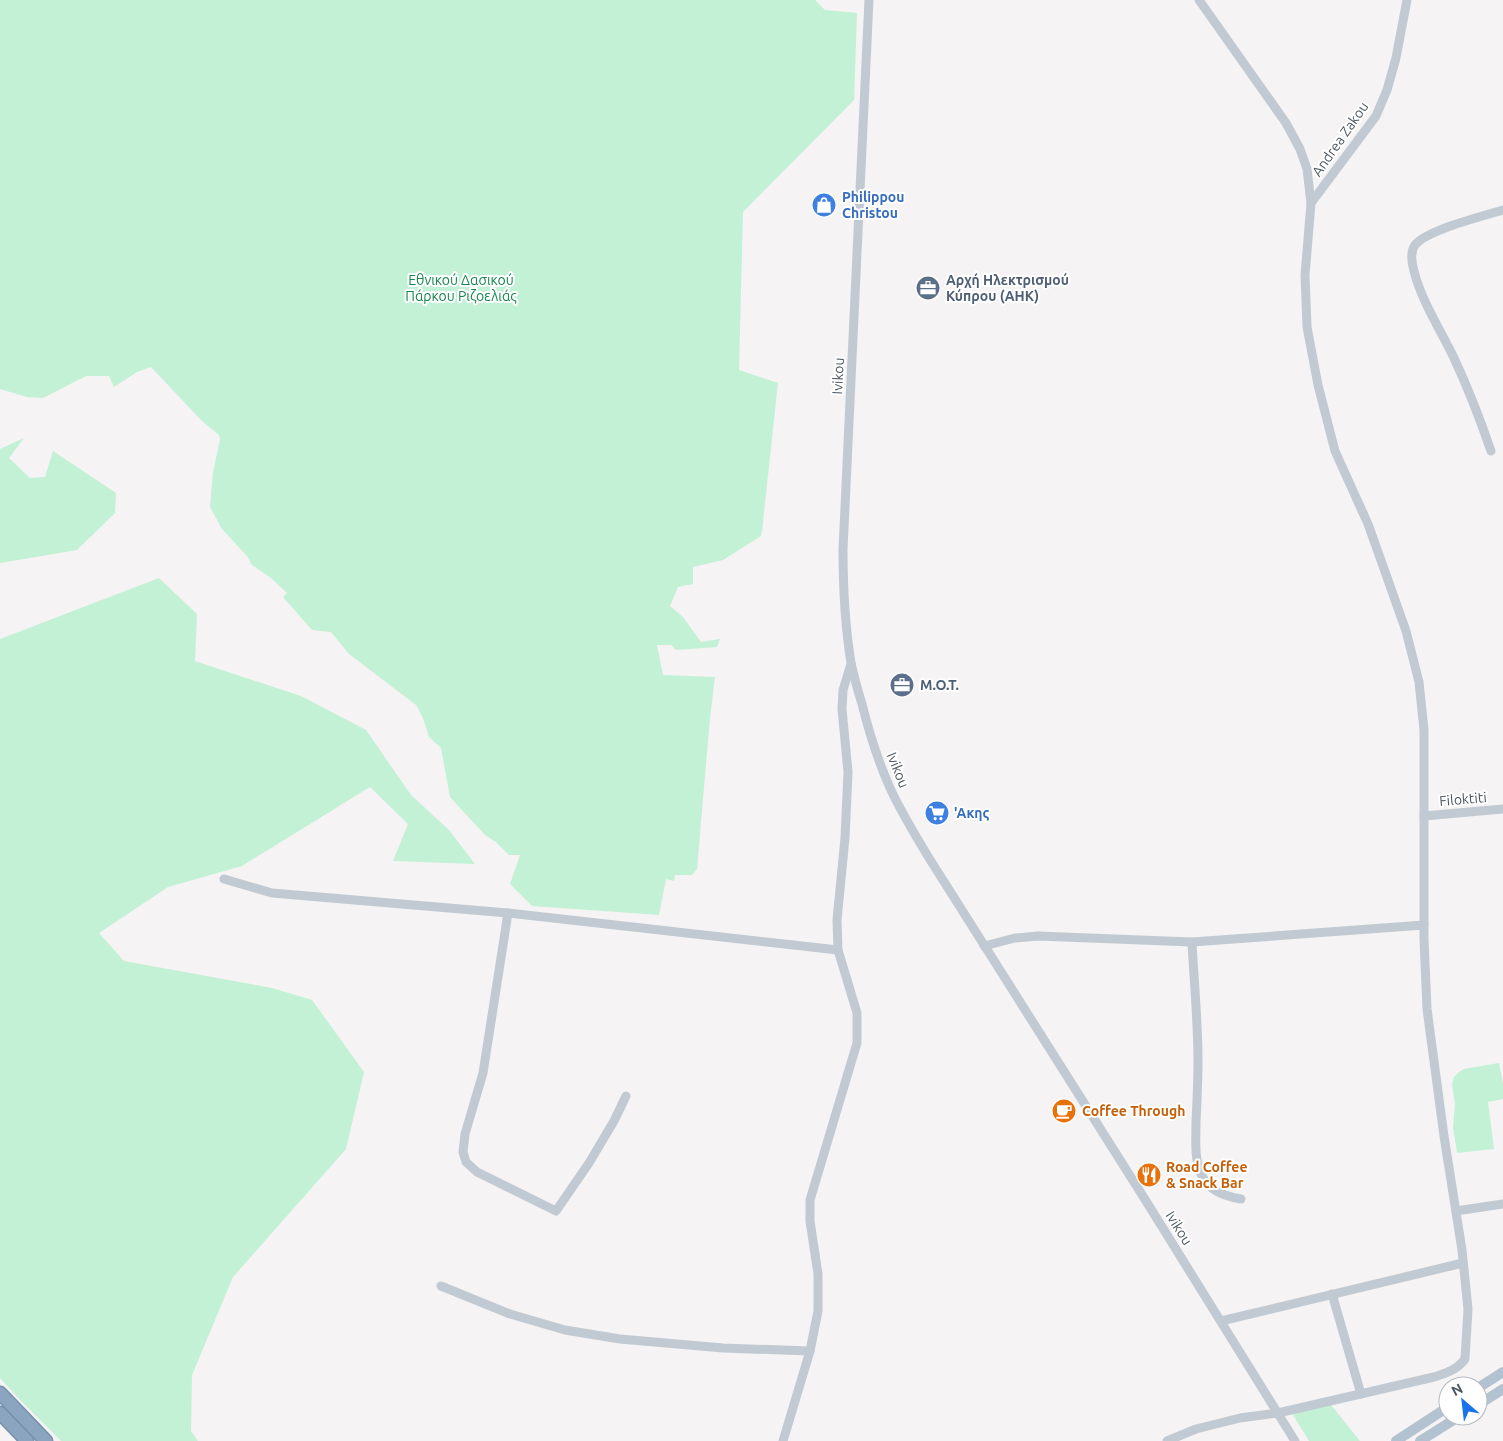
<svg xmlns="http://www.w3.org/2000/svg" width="1503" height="1441" viewBox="0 0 1503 1441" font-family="Ubuntu,sans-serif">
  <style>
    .green { fill: #c3f1d5 }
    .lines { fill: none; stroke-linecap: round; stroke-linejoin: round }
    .highway-casing { stroke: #7690ad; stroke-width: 15 }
    .minor { stroke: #c1cad2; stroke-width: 9 }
    .major { stroke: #b3c2d1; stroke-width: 10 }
    .highway { stroke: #8ba5c1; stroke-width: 12 }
    .labels { text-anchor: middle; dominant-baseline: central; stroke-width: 4; stroke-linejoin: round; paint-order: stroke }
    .street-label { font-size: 14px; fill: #4a5661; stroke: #fff }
    .shop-label { font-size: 14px; font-weight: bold; fill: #366cbe; stroke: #fff; text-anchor: start }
    .park-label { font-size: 14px; fill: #17864f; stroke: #fff }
    .service-label { font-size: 14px; font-weight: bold; fill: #4e5e75; stroke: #fff; text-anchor: start }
    .food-label { font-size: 14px; font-weight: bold; fill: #c56008; stroke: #fff; text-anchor: start }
  </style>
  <rect width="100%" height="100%" fill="#f5f3f3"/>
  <g class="green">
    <path d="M0,0H815L825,10L857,13L854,100L743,212L739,370L778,383L762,531L761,536L723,560L693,567V584L678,587L670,606L683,617L701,642L720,639L717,647L676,650L671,645H657L663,675L715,677L710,718L697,869L692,875H675L674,881L666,879L659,915L532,906L510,884L520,855H509L496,842L485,835L450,797L441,748L429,737L423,718L416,705L349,654L331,632L312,630L283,597L287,593L271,578L252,565L247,556L222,529L210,507L213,472L220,440L219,435L202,421L151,367L137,372L114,387L109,376H86L43,398L27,397L0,389Z"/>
    <path d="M24,438L9,458L30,478L45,477L53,451L116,493L115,513L77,550L0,563V449Z"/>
    <path d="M159,578L197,614L195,661L301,696L366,730L411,795L449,830L475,864L393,861L408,824L370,787L242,866L168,887L99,933L124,961L272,988L312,1000L364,1072L346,1149L233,1277L192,1375L191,1431L198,1441H61L22,1402L0,1378V639Z"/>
    <path d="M1499,1063L1503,1084V1099L1488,1102L1494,1149L1457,1153L1453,1127L1455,1104L1452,1084L1454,1077L1459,1072L1464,1069Z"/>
    <path d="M1331,1405L1360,1441H1309L1292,1413Z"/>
  </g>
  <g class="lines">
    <defs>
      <g id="highway">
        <path d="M0,1393L46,1441"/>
        <path d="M0,1413L27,1441"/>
      </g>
    </defs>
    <use href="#highway" class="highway-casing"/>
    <g class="minor">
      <path d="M869,0L843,549C843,587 845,626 851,663C854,677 858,691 862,704C869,732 878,761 890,788C901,812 915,835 929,858L1146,1201L1295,1441"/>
      <path d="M1311,203L1376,116L1387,90L1396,58L1407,0"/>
      <path d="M1491,451C1480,419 1468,388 1454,358C1441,331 1421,300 1414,271C1412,264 1410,252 1415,245C1427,230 1483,216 1503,210"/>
      <path d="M1424,816L1503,809"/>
      <path d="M224,879L272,893L508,913L838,950"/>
      <path d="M508,913L483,1073L465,1134L463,1152L466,1162L477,1172L556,1211L589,1163L614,1121L626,1096"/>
      <path d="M1192,942C1194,982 1198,1021 1198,1061C1198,1081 1197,1101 1196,1122C1196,1139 1194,1158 1201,1174C1209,1191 1224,1196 1241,1199"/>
      <path d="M984,946L1015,938L1038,936L1192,942L1424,925"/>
      <path d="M1456,1211L1503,1204"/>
      <path d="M441,1286L510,1314L565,1330L620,1339L723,1348L810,1351"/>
      <path d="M1332,1294L1361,1394"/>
      <path d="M1221,1321L1463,1263"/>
      <path d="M783,1441L810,1351L818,1311V1274L810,1221V1200L857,1043V1013L838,950L837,920L845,838L848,772L842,709L843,690L851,664"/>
      <path d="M1167,1441L1196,1429L1240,1418L1278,1413L1434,1377C1446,1373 1457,1370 1465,1359L1468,1309L1462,1250L1444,1136L1427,1009L1424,939V730L1419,682L1406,631L1383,566L1368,524L1335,451L1318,385L1307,327L1305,275L1311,203L1307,169L1300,149L1286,123L1199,0"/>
    </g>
    <g class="major">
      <path d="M1478,1388L1503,1372"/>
      <path d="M1478,1405L1503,1389"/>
      <path d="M1396,1441L1448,1407"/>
      <path d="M1420,1441L1460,1416"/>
    </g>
    <use href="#highway" class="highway"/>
  </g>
  <defs>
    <symbol id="shop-disc" viewBox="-11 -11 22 22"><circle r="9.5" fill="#3f7fe0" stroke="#fff"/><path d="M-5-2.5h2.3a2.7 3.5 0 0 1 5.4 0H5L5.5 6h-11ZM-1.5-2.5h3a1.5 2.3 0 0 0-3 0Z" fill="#fff"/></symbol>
    <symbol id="office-disc" viewBox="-11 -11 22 22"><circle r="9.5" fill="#5c6f8a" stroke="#fff"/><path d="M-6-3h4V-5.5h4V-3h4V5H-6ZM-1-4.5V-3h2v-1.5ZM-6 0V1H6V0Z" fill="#fff"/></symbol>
    <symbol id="supermarket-disc" viewBox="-11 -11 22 22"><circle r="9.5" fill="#3f7fe0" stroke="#fff"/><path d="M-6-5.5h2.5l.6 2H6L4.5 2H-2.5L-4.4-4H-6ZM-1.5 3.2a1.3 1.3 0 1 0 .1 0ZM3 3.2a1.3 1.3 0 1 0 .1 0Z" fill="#fff"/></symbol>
    <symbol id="cafe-disc" viewBox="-11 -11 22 22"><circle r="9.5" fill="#e8710a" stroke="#fff"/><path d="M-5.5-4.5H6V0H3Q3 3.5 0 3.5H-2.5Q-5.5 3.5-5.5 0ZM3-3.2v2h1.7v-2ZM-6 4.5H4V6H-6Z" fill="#fff"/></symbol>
    <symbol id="restaurant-disc" viewBox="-11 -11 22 22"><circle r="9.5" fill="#e8710a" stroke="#fff"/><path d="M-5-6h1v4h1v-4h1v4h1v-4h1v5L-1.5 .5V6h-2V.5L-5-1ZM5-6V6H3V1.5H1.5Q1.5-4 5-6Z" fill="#fff"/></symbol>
  </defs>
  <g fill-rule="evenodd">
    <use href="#shop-disc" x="810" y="191" width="28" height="28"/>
    <use href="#office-disc" x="914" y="274" width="28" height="28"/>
    <use href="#office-disc" x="888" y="671" width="28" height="28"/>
    <use href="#supermarket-disc" x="923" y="799" width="28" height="28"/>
    <use href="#cafe-disc" x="1050" y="1097" width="28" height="28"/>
    <use href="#restaurant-disc" x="1135" y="1161" width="28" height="28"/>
  </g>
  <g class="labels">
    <g class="street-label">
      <text transform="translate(1340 139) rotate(-55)">Andrea Zakou</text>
      <text transform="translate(838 376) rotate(-87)">Ivikou</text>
      <text transform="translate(898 770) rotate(68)">Ivikou</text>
      <text transform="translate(1463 799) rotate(-5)">Filoktiti</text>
      <text transform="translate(1179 1228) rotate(58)">Ivikou</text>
    </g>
    <g class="shop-label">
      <text x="842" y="197">Philippou<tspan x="842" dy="16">Christou</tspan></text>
      <text x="954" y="813">'Ακης</text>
    </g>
    <g class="park-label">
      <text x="461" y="280">Εθνικού Δασικού<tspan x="461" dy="16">Πάρκου Ριζοελιάς</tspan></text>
    </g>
    <g class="service-label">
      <text x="946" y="280">Αρχή Ηλεκτρισμού<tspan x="946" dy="16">Κύπρου (ΑΗΚ)</tspan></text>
      <text x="920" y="685">M.O.T.</text>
    </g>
    <g class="food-label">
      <text x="1082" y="1111">Coffee Through</text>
      <text x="1166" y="1167">Road Coffee<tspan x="1166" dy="16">&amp; Snack Bar</tspan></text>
    </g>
  </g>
  <g transform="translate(1463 1401) rotate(332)"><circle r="24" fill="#ffffff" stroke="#b7bbc0"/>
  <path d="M0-4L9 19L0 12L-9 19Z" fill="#1a73e8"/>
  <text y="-8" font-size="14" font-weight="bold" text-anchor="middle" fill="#4a5661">N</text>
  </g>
</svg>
